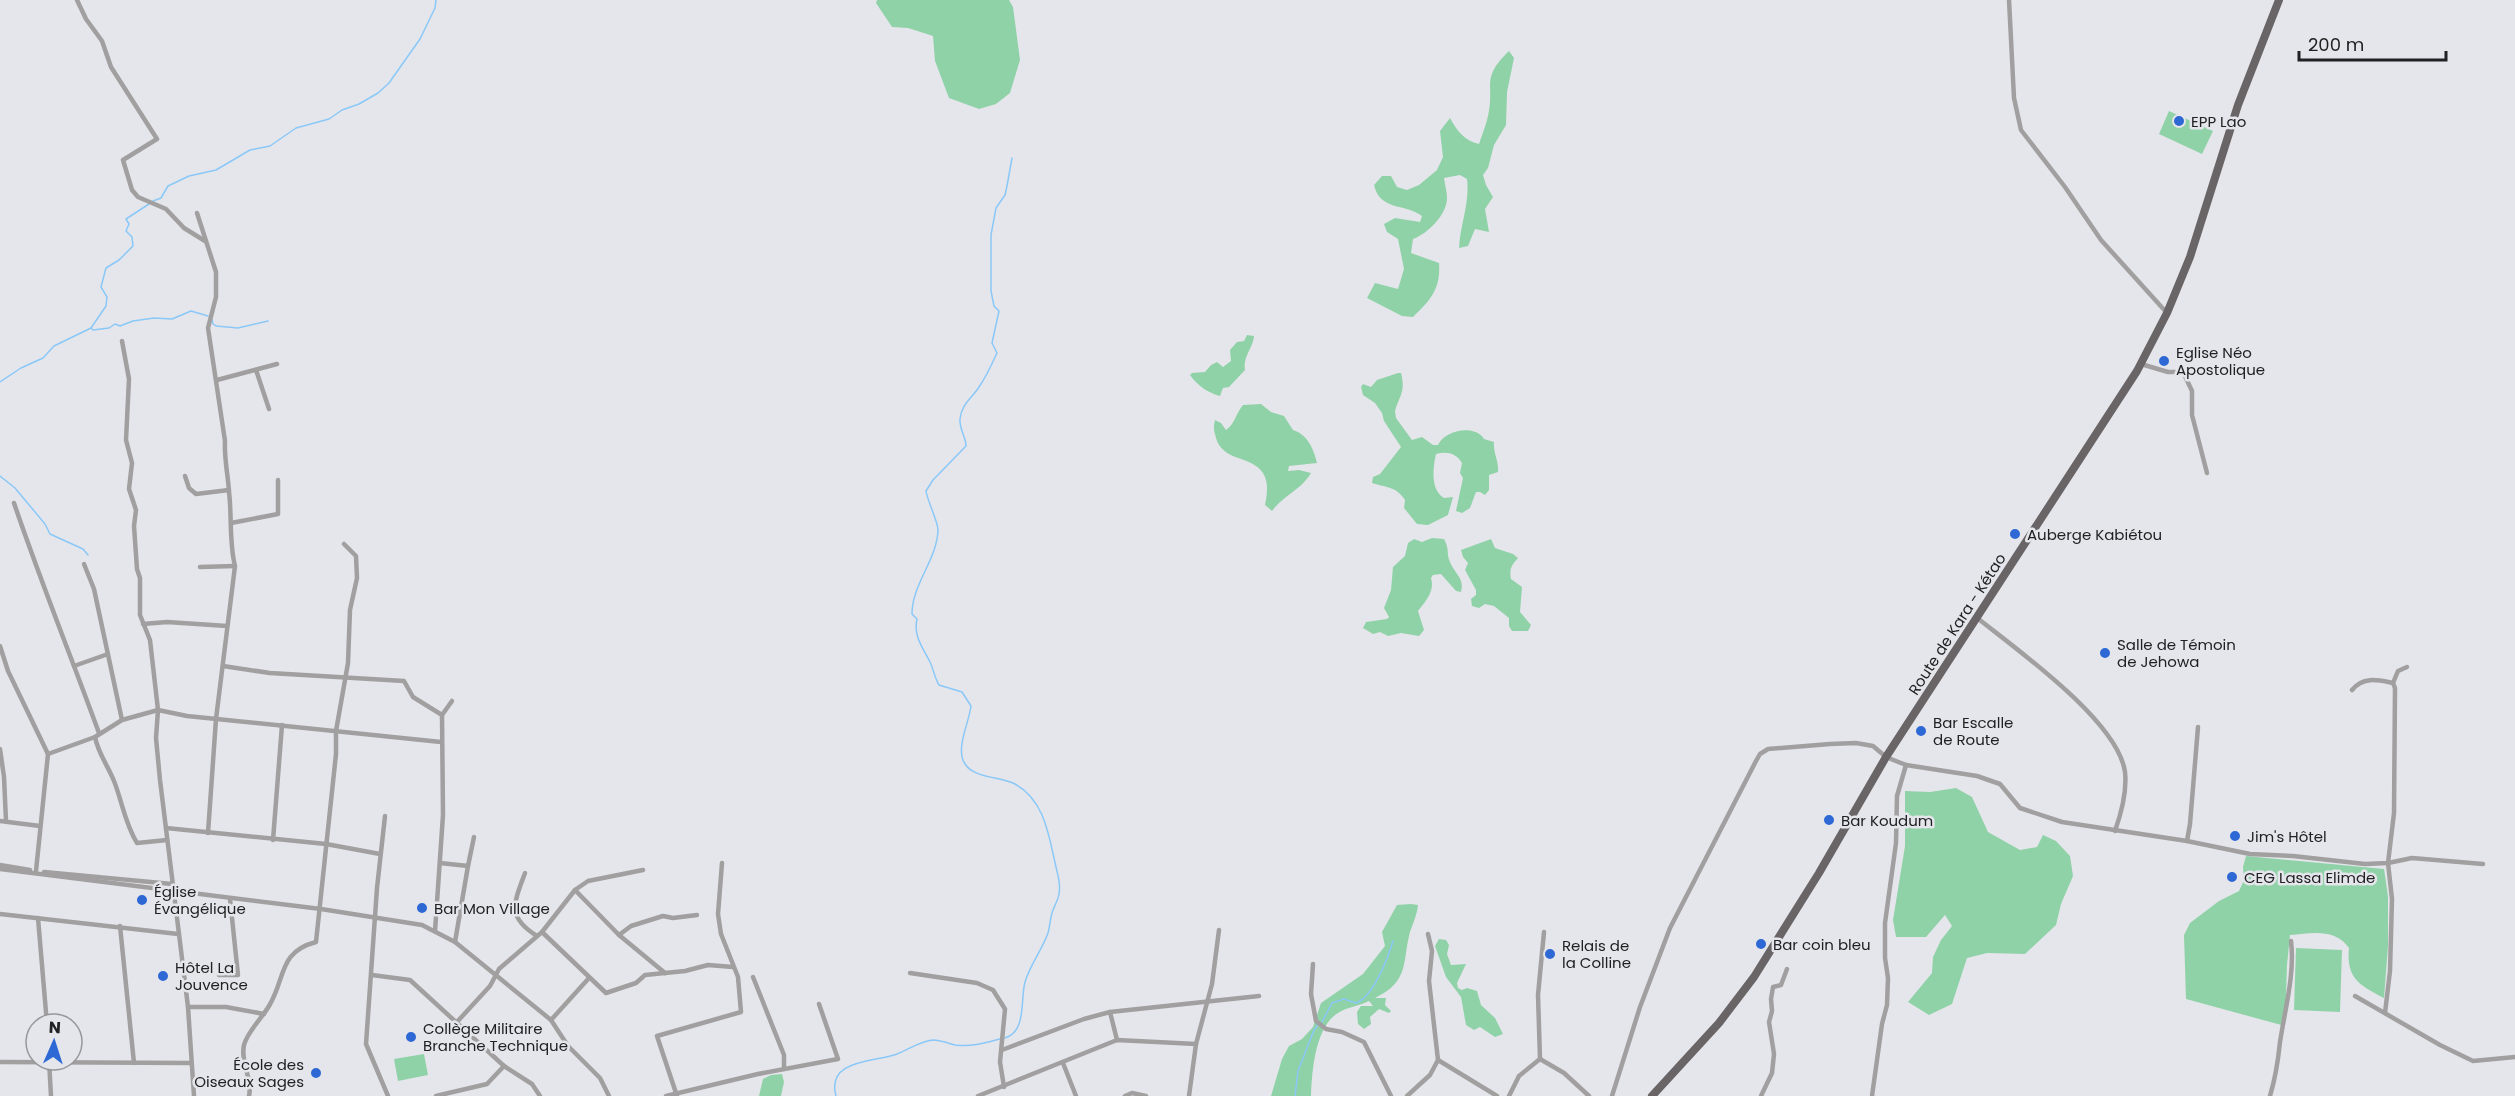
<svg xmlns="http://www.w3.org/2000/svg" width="2515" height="1096" viewBox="0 0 2515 1096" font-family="Poppins,sans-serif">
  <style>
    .green { fill: #90d2a8 }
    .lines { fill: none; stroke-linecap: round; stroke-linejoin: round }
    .stream { stroke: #8ac8f8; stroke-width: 1.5 }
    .minor { stroke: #a19f9f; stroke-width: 4.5 }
    .primary { stroke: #696465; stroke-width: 8 }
    .poi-dot { fill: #2d68d5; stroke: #e5e6eb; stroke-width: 2 }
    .labels { text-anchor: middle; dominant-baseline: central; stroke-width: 5; stroke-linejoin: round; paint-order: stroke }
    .poi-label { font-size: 15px; fill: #212123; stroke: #e5e6eb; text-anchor: start }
    .street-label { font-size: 15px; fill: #212123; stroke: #e5e6eb }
  </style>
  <rect width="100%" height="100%" fill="#e5e6eb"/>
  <g class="green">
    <path d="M877,0H1009L1013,7L1020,60L1010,93L996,104L979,109L949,98L935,61L933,36L908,28L892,27L876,3Z"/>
    <path d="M1509,51L1514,58L1507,92L1506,125L1494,145L1488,168L1483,175L1486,185L1493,197L1485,209L1489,232L1475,229L1468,246L1459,248C1460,225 1470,203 1467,179L1460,175L1444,178C1445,185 1447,192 1447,198C1447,215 1427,234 1413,239L1411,253L1439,263C1441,288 1431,300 1413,317L1402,316L1367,298L1375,283L1398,289L1404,269L1398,239L1387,232L1384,224L1395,218L1420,222L1422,216C1404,203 1380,211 1374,185L1382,176H1391L1397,187L1407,190L1419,185L1437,170L1443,157L1440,131L1450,118C1457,131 1465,141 1479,144C1482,135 1486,125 1488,116C1495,84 1480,79 1509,51Z"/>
    <path d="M2169,111L2213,131L2202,154L2159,134Z"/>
    <path d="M1247,335L1254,336C1253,348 1243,356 1245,370L1229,387L1223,388L1220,396C1208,393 1197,385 1190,375L1192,373L1205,372L1211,365L1217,362L1223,367L1231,361L1230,350L1237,342L1244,341Z"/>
    <path d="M1398,373H1401C1406,392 1399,396 1395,411L1396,418L1412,440L1422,437L1433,445H1438C1445,430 1475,424 1484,439L1494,442C1493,453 1499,461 1498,472L1489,475V490L1485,495L1480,492H1476L1470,508L1462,513L1456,511L1463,478L1460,473L1462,463C1456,453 1447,451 1436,454C1433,468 1430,489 1444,498L1453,497L1448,515L1428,525L1417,524L1404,508L1405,500C1396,486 1387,488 1372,483L1373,477L1380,474L1401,447L1384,421L1382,413L1375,403L1363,395L1361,387L1363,384L1371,387L1377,380Z"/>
    <path d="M1261,404L1271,412L1284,416L1293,430C1307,434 1314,449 1317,463L1289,466L1288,471L1299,470L1311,473C1301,490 1284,495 1272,511L1265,505C1267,494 1269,483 1263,473C1251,455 1223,462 1216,438C1214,430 1213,428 1215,420L1221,423L1226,430C1235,424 1236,413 1243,405Z"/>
    <path d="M1432,538L1444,539C1450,550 1446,553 1450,562C1454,573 1465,578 1461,592L1456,591L1441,574L1433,575L1431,578C1435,591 1426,601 1418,611L1424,630L1419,636L1401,633L1388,636L1380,632L1373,634L1363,628L1366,622L1387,619L1389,617L1384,608L1391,590L1393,567L1405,556L1408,543L1414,539L1422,542Z"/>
    <path d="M1491,539L1495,548L1513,554L1518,558C1512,565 1509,568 1511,579L1522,587L1520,612L1531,625L1528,631H1512L1509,626V618L1494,606L1485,604L1479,608L1472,606L1471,599L1476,595V590L1465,570L1468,563L1463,557L1461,550Z"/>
    <path d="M1956,788L1972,797L1988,832L2020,850L2037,847L2043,835L2056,841L2070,856L2073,876L2061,904L2056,925L2025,954L1987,953L1967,958L1952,1004L1929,1015L1908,1002L1932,973L1933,957L1941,940L1952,926L1945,915L1926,937H1896L1893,920L1905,846V791L1930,792Z"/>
    <path d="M2246,856L2384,869L2388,896V946L2384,998C2359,985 2346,978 2349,948C2335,928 2312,933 2290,935L2287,965L2285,1026L2186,999L2184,935L2190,923L2219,901L2239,891L2244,880L2243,867Z"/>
    <path d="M1411,904L1418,905C1417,915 1413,923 1410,932C1402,962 1410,981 1375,998H1386L1385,1005L1391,1011L1389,1013L1379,1009L1370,1017L1371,1024L1364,1029L1358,1024L1357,1012L1361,1006H1373L1369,1001C1359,1006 1347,1007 1338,1013C1315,1027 1312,1071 1311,1096H1271L1282,1059L1289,1046L1302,1039L1313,1027L1321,1003L1363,974L1385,946L1382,932L1397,905Z"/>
    <path d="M1439,939L1446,940L1449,945L1447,954L1451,965L1466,964L1457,983L1458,988L1462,990L1467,988L1477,991L1481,1005L1495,1018L1503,1034L1495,1037L1480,1027L1474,1030L1466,1025L1461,997L1446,977L1435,946Z"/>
    <path d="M2296,948L2342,950L2340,1012L2294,1010Z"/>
    <path d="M424,1054L428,1075L398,1081L394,1059Z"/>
    <path d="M782,1074L784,1082L781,1096H759L763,1079L771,1075Z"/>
  </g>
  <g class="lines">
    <g class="stream">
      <path d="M153,201L161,198L168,186L189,176L216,170L250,150L270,146L296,128L329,119L342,110L359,104L378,93L389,83L420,39L435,8L436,0"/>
      <path d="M212,319L213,324L216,326L238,328L268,321"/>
      <path d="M91,328L93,330L109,328L115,324L120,326L133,321L154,318L172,319L191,311L208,316"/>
      <path d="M0,382L21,368L43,358L54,346L91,328L106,306L107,297L101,287L106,268L119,260L133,246L132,237L126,231L129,224L126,219L149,204"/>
      <path d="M0,476L15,488L45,524L50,534L83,549L88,555"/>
      <path d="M1322,1022L1332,1003L1344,999L1356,1003C1373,997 1388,958 1393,941"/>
      <path d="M1005,1038C1027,1031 1020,1000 1025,982C1030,965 1042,950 1048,933C1050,926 1050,918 1053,910C1055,905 1058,900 1059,894C1061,884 1058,876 1056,867C1049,837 1045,800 1015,784C1000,776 975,779 965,764C955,749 969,723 971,706L962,692L939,685C934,677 934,670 930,662C923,648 913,636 917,619L912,614C912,584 937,560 938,530C938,521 928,503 926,491L933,480L966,446C966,437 959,429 960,419C961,405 972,398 979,387C986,377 992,364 997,353L992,343L999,311L994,306L991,291V235L996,208L1005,195L1007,186L1012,158"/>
      <path d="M836,1096C826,1060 873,1062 894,1055C907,1051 919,1041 933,1040C940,1040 948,1043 955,1045C972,1047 985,1043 1000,1039"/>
      <path d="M1295,1096L1298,1071L1314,1030L1318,1025"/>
    </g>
    <g class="minor">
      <path d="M77,0L86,19L102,41L111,67L157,139L123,160L132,190L138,197L166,209L184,228L205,241"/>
      <path d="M2009,0L2014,98L2021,130L2065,187L2101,240L2167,313"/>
      <path d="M197,213L216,272V297L208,328L225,441C224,459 228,474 229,492C232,516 229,543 235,566L216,719L208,833"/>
      <path d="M122,341L129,379L126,440L132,463L129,489L136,510L134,526L137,569L140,578V615L150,640L158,710L156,738L160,780L188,1007L194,1096"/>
      <path d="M2141,364L2168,372H2183L2192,391V415L2207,473"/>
      <path d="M256,370L269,409"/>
      <path d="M217,380L277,364"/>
      <path d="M185,476L189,488L196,494L229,490"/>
      <path d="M14,503C40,580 71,656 99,733"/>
      <path d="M231,523L278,514V480"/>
      <path d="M84,564L94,589L122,720"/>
      <path d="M200,567L235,566"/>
      <path d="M1976,617C2016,649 2118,721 2125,772C2127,790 2121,814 2115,831"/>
      <path d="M143,624L167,622L227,626"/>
      <path d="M0,646L8,671L48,754L36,871"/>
      <path d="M74,666L108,654"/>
      <path d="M223,666L270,673L404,681L413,697L442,715L443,815L435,931"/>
      <path d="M2393,683L2398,671L2407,667"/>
      <path d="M2352,690C2363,676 2378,680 2393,683L2395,688L2394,813L2388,863L2392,899L2390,971L2385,1013"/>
      <path d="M442,715L452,701"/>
      <path d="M95,737C98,753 108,766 114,781C122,801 125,824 137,843L167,840"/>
      <path d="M0,749L4,777L6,821"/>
      <path d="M48,754L95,737L122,720L158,710L187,716L441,742"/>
      <path d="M385,816L377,888L366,1044L388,1096"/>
      <path d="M0,821L40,826"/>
      <path d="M166,828L326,844L380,854"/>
      <path d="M273,840L282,725"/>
      <path d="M2187,841L2190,824L2198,727"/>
      <path d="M440,863L468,866L474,837"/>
      <path d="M0,865L30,870"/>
      <path d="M0,869L321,909L422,925L455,942L551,1020L568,1046L600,1078L609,1096"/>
      <path d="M44,872L172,884"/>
      <path d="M525,873C514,903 506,917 537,936"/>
      <path d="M575,890L619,935L665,973"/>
      <path d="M0,914L178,934"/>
      <path d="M38,918L47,1024"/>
      <path d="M120,926L134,1063"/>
      <path d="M542,932L606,993L636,983L645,975L685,971L708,965L733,967"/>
      <path d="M619,935L631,926L663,916L673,918L697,915"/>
      <path d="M455,942L468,866"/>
      <path d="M1313,964L1311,994L1316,1021L1326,1029L1342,1032L1364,1042L1391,1096"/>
      <path d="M910,973L977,983L993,990L1005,1009L1000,1062L1004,1087"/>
      <path d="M219,975H238L230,899"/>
      <path d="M372,975L410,980L504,1066L532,1084L540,1096"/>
      <path d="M753,977L784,1055V1069"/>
      <path d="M2355,996L2440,1045L2473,1061L2515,1057"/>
      <path d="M188,1007H226L264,1014"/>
      <path d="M1110,1012L1117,1040"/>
      <path d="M551,1020L589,978"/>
      <path d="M456,1023L490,986L499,969L542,932L575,890L588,881L643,870"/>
      <path d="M1002,1050L1084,1019L1110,1012L1259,996"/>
      <path d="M1540,1059L1538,995L1544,932"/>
      <path d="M1540,1059L1564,1073L1589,1096"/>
      <path d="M49,1060L51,1096"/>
      <path d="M1438,1060L1497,1096"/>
      <path d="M0,1062L191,1063"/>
      <path d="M1063,1063L1076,1096"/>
      <path d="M249,1096C253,1079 240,1063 244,1045C247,1032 262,1018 269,1006C286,978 278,952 316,942L336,754V731L348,663L350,610L357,578L356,556L344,544"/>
      <path d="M436,1096L487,1084L504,1066"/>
      <path d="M666,1096L758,1074L838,1059L819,1004"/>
      <path d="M677,1096L657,1036L741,1012L738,977L721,934L718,914L722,863"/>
      <path d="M978,1096L1117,1040L1196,1044"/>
      <path d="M1125,1096L1132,1093L1146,1096"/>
      <path d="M1189,1096L1196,1044L1212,984L1219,930"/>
      <path d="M1407,1096L1430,1075L1438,1060L1429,981L1432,951L1428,934"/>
      <path d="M1509,1096L1519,1076L1540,1059"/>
      <path d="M1612,1096L1640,1007L1670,928L1756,761L1760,754L1768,749L1830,744L1856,743L1873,746L1886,757L1906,765L1977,776L2000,784L2020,808L2062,822L2187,841L2250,854L2293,856L2365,864L2388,863L2412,858L2483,864"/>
      <path d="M1761,1096L1772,1073L1774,1054L1769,1022L1772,1011L1771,999L1773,987L1781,985L1787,969"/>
      <path d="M1872,1096L1882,1024L1887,1005L1888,978L1885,958V923L1896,843L1897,796L1906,765"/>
      <path d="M2270,1096C2276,1076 2278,1062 2280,1042C2285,1009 2295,974 2291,941"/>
    </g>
    <path class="primary" d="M1652,1096L1719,1023L1754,977L1819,873L1886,757L2137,371L2167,313L2190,257L2238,105L2279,0"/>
  </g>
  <g class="poi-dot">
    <circle cx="2179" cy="121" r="6"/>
    <circle cx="2164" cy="361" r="6"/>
    <circle cx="2015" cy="534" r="6"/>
    <circle cx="2105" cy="653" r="6"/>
    <circle cx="1921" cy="731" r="6"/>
    <circle cx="1829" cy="820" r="6"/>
    <circle cx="2235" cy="836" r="6"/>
    <circle cx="2232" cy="877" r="6"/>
    <circle cx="142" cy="900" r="6"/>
    <circle cx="422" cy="908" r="6"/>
    <circle cx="1761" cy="944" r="6"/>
    <circle cx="1550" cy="954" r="6"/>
    <circle cx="163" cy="976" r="6"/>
    <circle cx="411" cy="1037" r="6"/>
    <circle cx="316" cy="1073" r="6"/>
  </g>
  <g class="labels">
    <g class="poi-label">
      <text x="2191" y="121">EPP Lao</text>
      <text x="2176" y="352">Eglise Néo<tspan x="2176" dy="17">Apostolique</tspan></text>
      <text x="2027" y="534">Auberge Kabiétou</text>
      <text x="2117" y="644">Salle de Témoin<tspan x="2117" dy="17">de Jehowa</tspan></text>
      <text x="1933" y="722">Bar Escalle<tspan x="1933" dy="17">de Route</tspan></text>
      <text x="1841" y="820">Bar Koudum</text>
      <text x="2247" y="836">Jim's Hôtel</text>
      <text x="2244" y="877">CEG Lassa Elimde</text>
      <text x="154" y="891">Église<tspan x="154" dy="17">Évangélique</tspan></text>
      <text x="434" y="908">Bar Mon Village</text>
      <text x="1773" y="944">Bar coin bleu</text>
      <text x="1562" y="945">Relais de<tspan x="1562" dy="17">la Colline</tspan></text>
      <text x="175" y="967">Hôtel La<tspan x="175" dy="17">Jouvence</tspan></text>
      <text x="423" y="1028">Collège Militaire<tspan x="423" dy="17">Branche Technique</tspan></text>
      <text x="304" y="1064" text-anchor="end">École des<tspan x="304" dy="17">Oiseaux Sages</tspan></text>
    </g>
    <g class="street-label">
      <text transform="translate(1957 624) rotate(-57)">Route de Kara - Kétao</text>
    </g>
  </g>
  <g transform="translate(54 1042) rotate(3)"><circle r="28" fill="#e5e6eb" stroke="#97979b" stroke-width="1.5"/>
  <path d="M0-4.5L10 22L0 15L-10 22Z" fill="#2d68d5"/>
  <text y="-9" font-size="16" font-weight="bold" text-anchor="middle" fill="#212123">N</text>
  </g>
  <path d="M2299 51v9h147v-9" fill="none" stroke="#212123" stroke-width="3"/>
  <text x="2308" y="51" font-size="18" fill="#212123" stroke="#e5e6eb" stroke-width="4.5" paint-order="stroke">200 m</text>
</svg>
